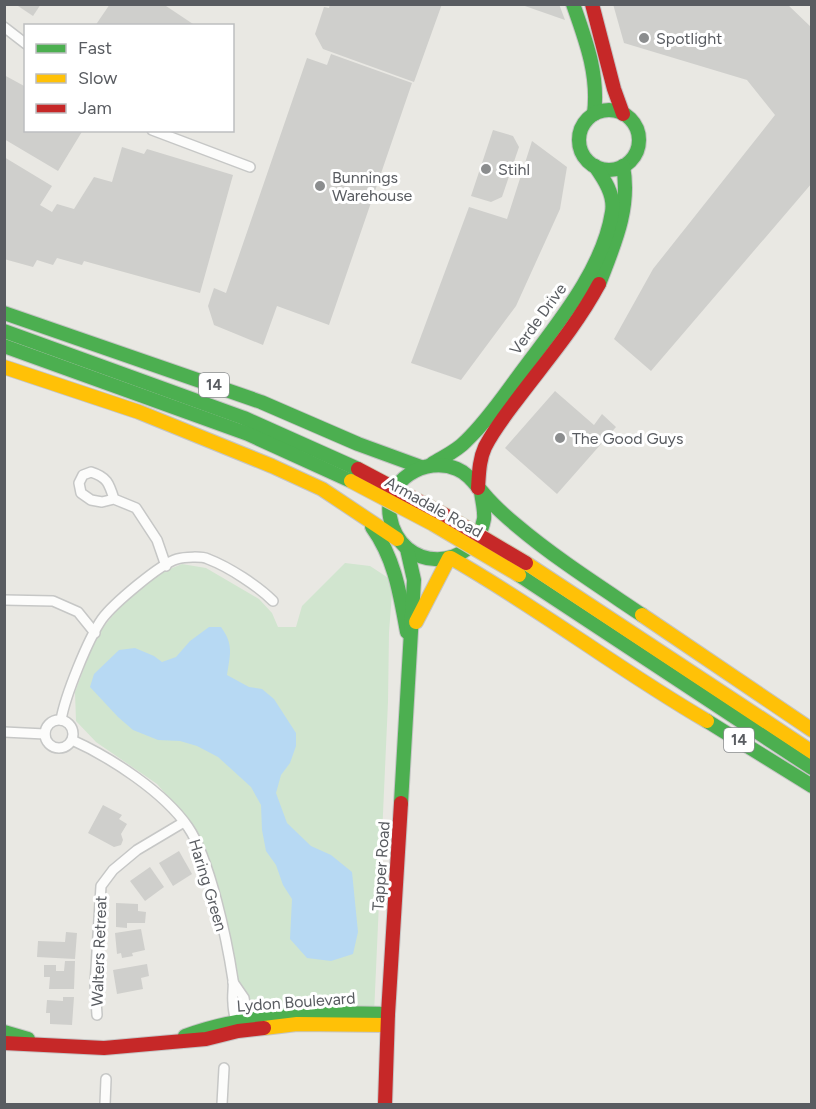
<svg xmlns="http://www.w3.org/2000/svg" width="816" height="1109" viewBox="0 0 816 1109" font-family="Figtree,sans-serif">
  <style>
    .green { fill: #d1e5cf }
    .water { fill: #b7d9f3 }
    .building { fill: #cfcfcc }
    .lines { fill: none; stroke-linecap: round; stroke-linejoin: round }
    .street-casing { stroke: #c6c7c6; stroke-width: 12 }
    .fast-casing { stroke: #c5c5c5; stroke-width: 16 }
    .slow-casing { stroke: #c5c5c5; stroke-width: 16 }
    .jam-casing { stroke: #c5c5c5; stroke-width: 16 }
    .street { stroke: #fcfcfb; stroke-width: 9 }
    .fast { stroke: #4caf50; stroke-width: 14 }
    .slow { stroke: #ffc107; stroke-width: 14 }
    .jam { stroke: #c62828; stroke-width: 14 }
    .slow-bridge-casing { stroke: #d0c8b2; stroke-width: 16; stroke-linecap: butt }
    .jam-bridge-casing { stroke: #d0c8b2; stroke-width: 16; stroke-linecap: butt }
    .slow-bridge { stroke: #ffc107; stroke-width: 14 }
    .jam-bridge { stroke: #c62828; stroke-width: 14 }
    .poi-dot { fill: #8b8d8e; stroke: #fff; stroke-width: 2 }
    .labels { text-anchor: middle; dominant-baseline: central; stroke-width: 6; stroke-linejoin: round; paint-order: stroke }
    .shield { fill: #fff; stroke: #8b8d90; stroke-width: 1.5 }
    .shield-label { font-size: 15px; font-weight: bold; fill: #595c61 }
    .poi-label { font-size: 16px; fill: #595c61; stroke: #fff; text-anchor: start }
    .street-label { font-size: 16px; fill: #595c61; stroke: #fff }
  </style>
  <rect width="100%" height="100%" fill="#e9e8e3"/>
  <path class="green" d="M345,563L370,566L393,581L389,632L388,702L374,1014L245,1017L219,897L194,826L157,784L96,742L76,721L75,692L96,636L123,603L160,573L182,564L206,568L259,599L272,613L278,627H296L302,606Z"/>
  <path class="water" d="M209,627H221C234,645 230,654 227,675L249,687L262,689L274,699L296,733V746L290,763L281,775L276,793L287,823L311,846L331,855L352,872L358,932L353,954L331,961L307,958L290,939L292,899L283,885L276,865L266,851L262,830L261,805L251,787L218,757L197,746L180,741L158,740L133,730L118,717L90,687L94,674L119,650L135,648L154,656L162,662L176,657L190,641Z"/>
  <g class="building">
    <path d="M15,4H41L33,16Z"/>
    <path d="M110,4H163L196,26H95Z"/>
    <path d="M330,4H442L414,82L323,49L315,34L324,7L329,8Z"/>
    <path d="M559,4L565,20L522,5V4Z"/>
    <path d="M613,4H787L812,28V183L651,371L614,339L653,269L775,115L747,80L624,43Z"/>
    <path d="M331,54L412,83L329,325L277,306L263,345L214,325L208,306L214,288L226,293L307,58L327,65Z"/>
    <path d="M4,75L26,87V130H83L58,171L4,139Z"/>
    <path d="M493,130L513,136L519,147L502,197L491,202L471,196Z"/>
    <path d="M532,141L567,167L560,209L516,306L461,380L411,363L469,207L507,219Z"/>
    <path d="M122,147L144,154L147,149L233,175L200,293L84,261L82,265L57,258L53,265L37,260L33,267L4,259V157L52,186L40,205L52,212L57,204L74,209L94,177L112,182Z"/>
    <path d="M555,391L594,425L602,414L616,427L557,494L505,448Z"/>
    <path d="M103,805L122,815L119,819L127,824L121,834L123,840L121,845L114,847L88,833Z"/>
    <path d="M179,851L192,874L173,886L159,863Z"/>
    <path d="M150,867L164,887L145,901L130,881Z"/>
    <path d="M116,903L138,904V911L146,912L145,923H127V928L116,927Z"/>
    <path d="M141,929L145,950L132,953L133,956L122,958L121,953L117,954L115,933Z"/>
    <path d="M66,932L77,933L75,959L37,957L38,941L65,942Z"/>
    <path d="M65,961H75L74,989H49L50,977H44V965H56V971H64Z"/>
    <path d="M147,964L149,976L141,978L143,989L117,994L113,970Z"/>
    <path d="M63,997H74L72,1025L50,1024V1013H46L47,1000L63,1001Z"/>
  </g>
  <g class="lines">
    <defs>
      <g id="street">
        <path d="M4,27L26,44"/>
        <path d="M152,130L250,167"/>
        <path d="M114,499C109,483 107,477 91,472L83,475L79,483L81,493L91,500L102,502L114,499L136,508L157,540L166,566"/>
        <path d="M4,600L53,601L78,612L95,633"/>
        <path d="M61,720C65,696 88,639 102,619C113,604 160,564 177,559C184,557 202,556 208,559C229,567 258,586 273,601"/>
        <circle cx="59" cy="734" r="14"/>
        <path d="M4,732L45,734"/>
        <path d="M72,740C110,757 164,792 188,827C210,859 227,940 233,980C234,987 232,995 233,1003C233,1010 235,1018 237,1025"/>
        <path d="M233,982L244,998L249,1024"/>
        <path d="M97,1015L95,985L101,886L113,870L137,850L184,822"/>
        <path d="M105,1104L106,1079"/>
        <path d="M222,1104L224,1068"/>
      </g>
      <g id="fast">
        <path d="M573,4C586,41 599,75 594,114"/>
        <circle cx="609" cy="140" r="30"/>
        <path d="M599,284C614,245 631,208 623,166"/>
        <path d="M4,313L261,402L358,444L421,467"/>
        <path d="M4,331L244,418L358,469"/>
        <path d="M4,346L248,434L351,481"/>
        <path d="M432,464C443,457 457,451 466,441C488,420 505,394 523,370C557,324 603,270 612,212C615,195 604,179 595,166"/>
        <path d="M481,492C482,500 485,511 484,519C474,573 400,573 390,517C383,481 426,455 457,469C469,474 475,484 483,493C493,505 504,515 516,525C555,558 599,586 642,615"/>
        <path d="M372,527C395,559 400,594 407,632"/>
        <path d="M519,575L812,768"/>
        <path d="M707,721L812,786"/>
        <path d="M401,803L414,580L407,549"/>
        <path d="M4,1032L28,1039"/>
        <path d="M185,1036C251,1012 318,1012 388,1014"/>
      </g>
      <g id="slow">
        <path d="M4,367L139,412L272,466L322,489L397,539"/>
        <path d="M451,558C539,608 619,670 707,721"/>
        <path d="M526,563L812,752"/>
        <path d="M642,615L812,730"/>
        <path d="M416,622L449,558"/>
        <path d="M264,1028L297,1024L387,1025"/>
      </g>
      <g id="jam">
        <path d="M592,4L614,89L623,114"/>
        <path d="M478,488C479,474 479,460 485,447C494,429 507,413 519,397C547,360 577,325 599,284"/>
        <path d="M4,1043L104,1048L206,1039L238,1031L264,1028"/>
        <path d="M385,1104L388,1014L401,803"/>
      </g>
    </defs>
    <use href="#street" class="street-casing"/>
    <use href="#fast" class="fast-casing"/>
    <use href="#slow" class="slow-casing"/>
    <use href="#jam" class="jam-casing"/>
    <use href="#street" class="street"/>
    <use href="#fast" class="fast"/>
    <use href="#slow" class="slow"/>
    <use href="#jam" class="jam"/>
    <defs>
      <path id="slow-bridge" d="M351,481L433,524L519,575"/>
      <path id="jam-bridge" d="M358,469L445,515L526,563"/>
    </defs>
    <use href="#slow-bridge" class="slow-bridge-casing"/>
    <use href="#jam-bridge" class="jam-bridge-casing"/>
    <use href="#slow-bridge" class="slow-bridge"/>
    <use href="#jam-bridge" class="jam-bridge"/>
  </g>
  <g class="poi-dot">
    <circle cx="644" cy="38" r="6"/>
    <circle cx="486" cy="169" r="6"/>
    <circle cx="320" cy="186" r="6"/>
    <circle cx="560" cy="438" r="6"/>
  </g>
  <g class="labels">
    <g class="shield">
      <rect x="199" y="373" width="30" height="24" rx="4.5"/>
      <rect x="724" y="728" width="30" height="24" rx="4.5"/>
    </g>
    <g class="shield-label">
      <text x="214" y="385">14</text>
      <text x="739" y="740">14</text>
    </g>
    <g class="poi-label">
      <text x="656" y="38">Spotlight</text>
      <text x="498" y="169">Stihl</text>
      <text x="332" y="177">Bunnings<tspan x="332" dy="18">Warehouse</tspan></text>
      <text x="572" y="438">The Good Guys</text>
    </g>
    <g class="street-label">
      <text transform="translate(538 319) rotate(-54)">Verde Drive</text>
      <text transform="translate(434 507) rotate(29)">Armadale Road</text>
      <text transform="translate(381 866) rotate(-86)">Tapper Road</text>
      <text transform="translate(208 885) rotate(73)">Haring Green</text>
      <text transform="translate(99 951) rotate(-88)">Walters Retreat</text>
      <text transform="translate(296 1002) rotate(-4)">Lydon Boulevard</text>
    </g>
  </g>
  <rect width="816" height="1109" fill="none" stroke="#595c61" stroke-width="12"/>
  <rect x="24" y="24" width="210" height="108" fill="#ffffff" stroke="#bdbec0" stroke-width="1.5"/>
  <rect x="36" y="44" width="30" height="9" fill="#4caf50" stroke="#bdbec0" stroke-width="1.5"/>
  <text x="78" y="54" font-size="18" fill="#595c61">Fast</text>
  <rect x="36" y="74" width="30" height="9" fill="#ffc107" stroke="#bdbec0" stroke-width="1.5"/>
  <text x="78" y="84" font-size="18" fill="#595c61">Slow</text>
  <rect x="36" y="104" width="30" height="9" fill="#c62828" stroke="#bdbec0" stroke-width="1.5"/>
  <text x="78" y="114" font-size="18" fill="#595c61">Jam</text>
</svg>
